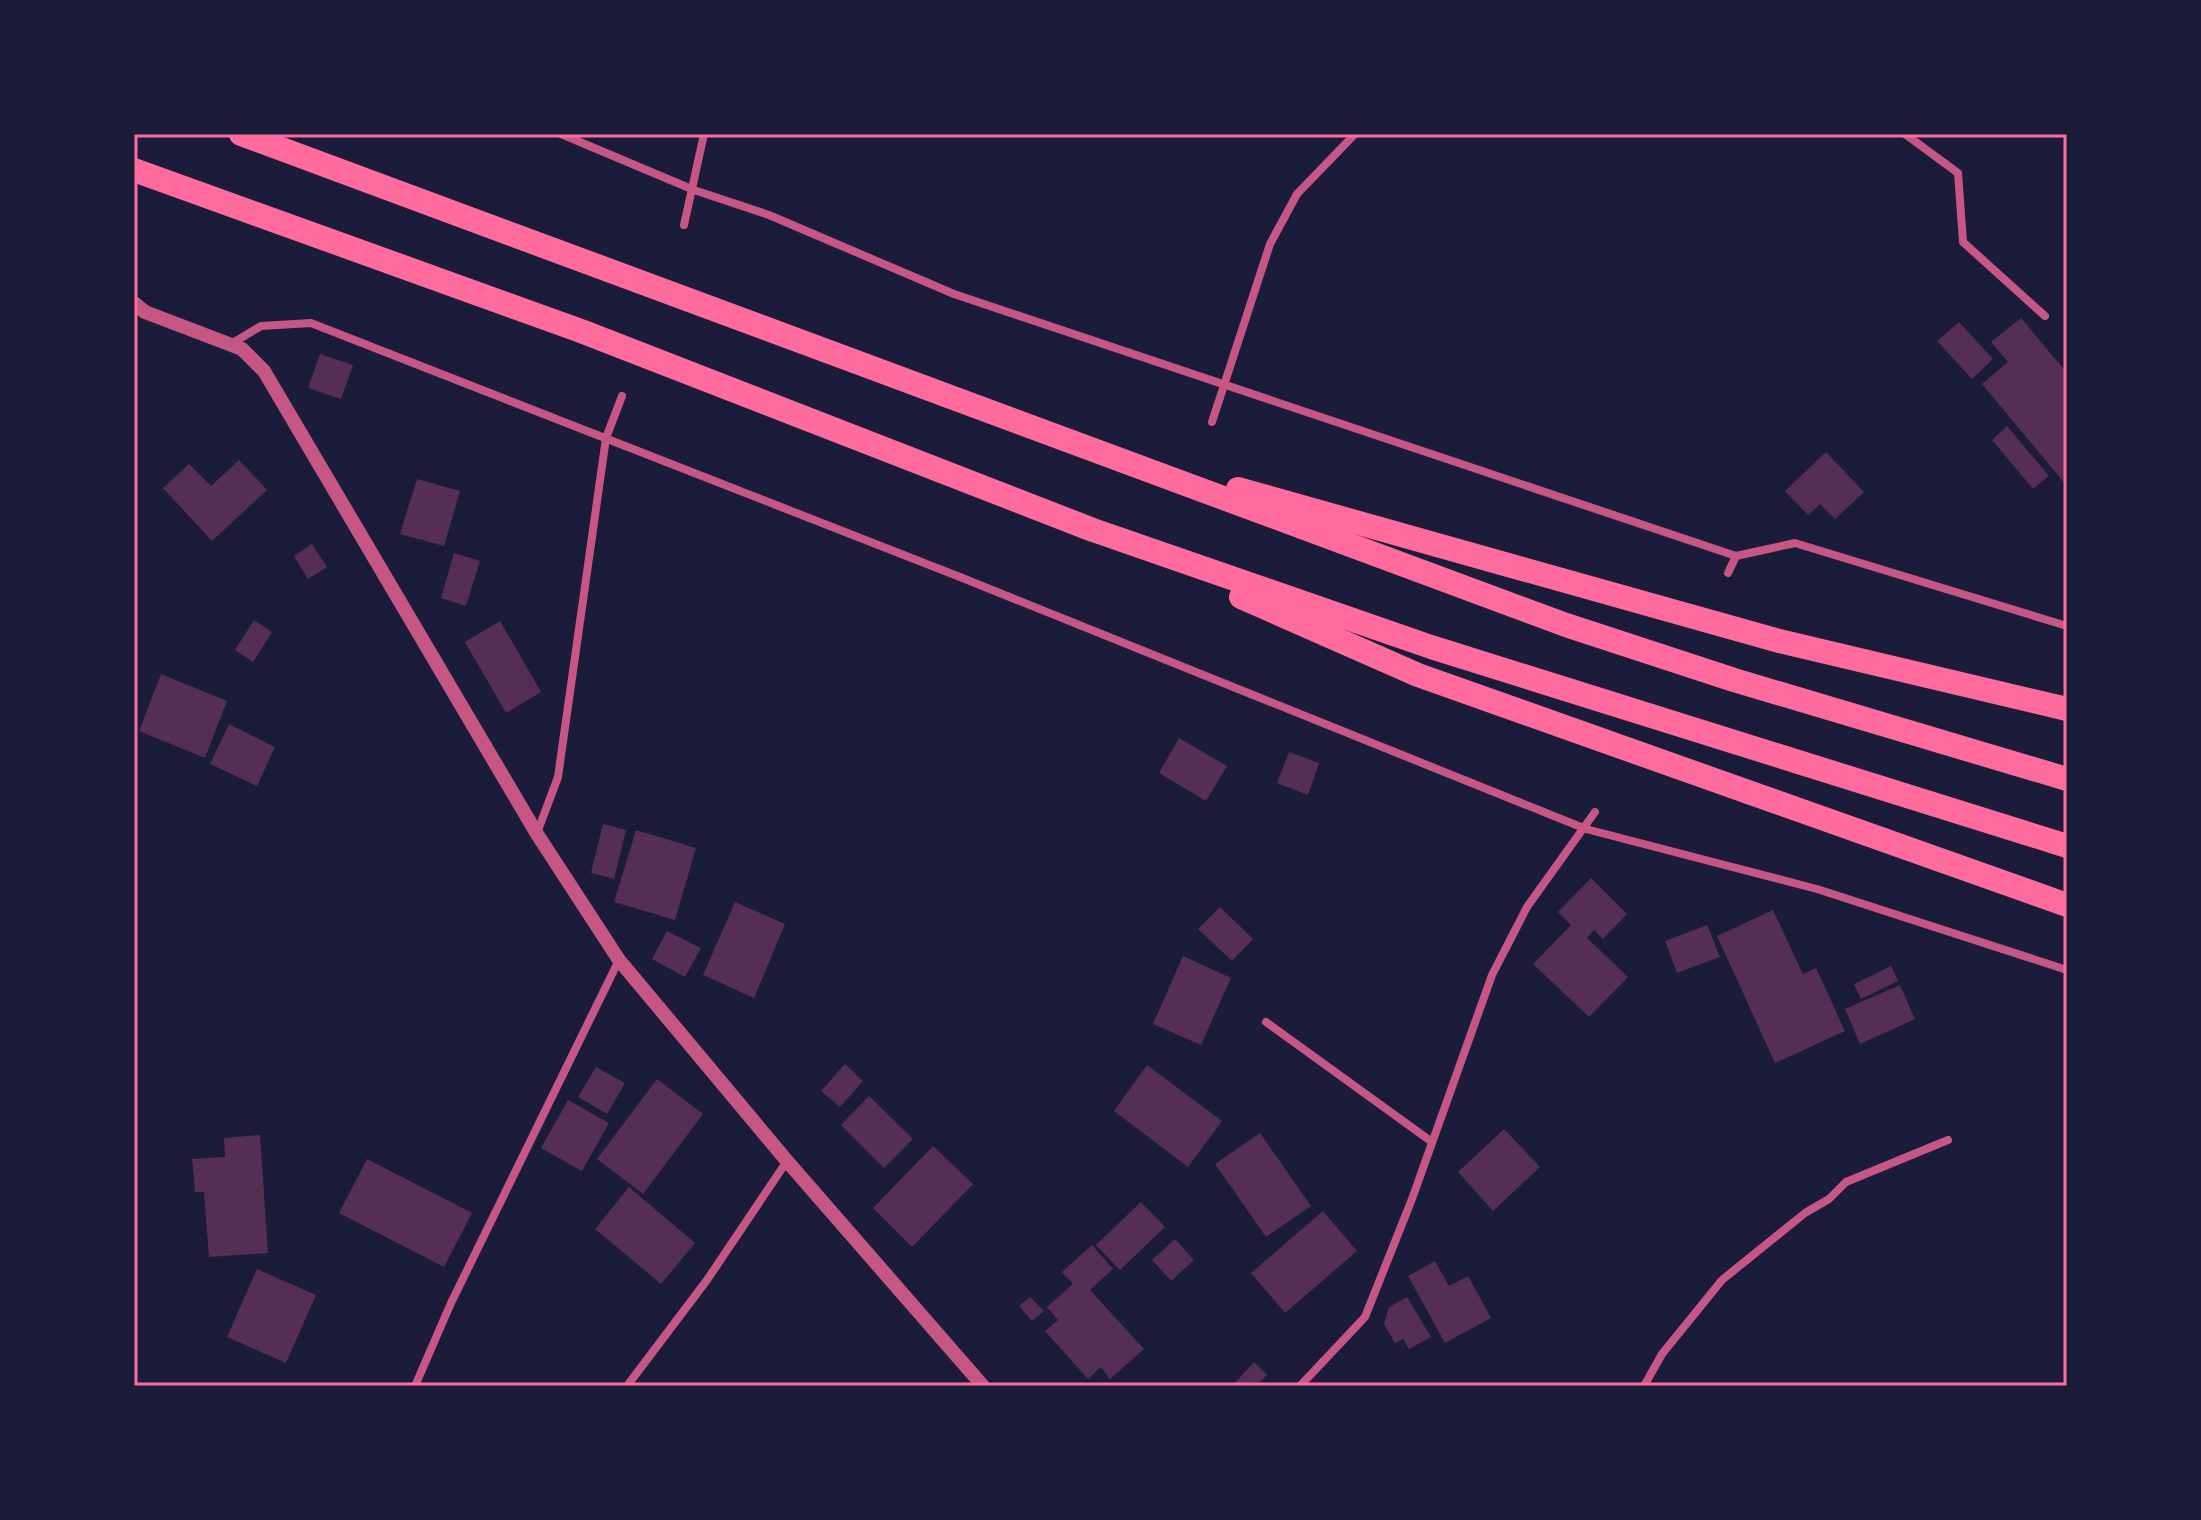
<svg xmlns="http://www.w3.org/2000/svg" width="2201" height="1520" viewBox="0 0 2201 1520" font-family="Merriweather,serif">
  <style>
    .building { fill: #542f53 }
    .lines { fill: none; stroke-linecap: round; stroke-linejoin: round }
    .minor { stroke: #c65784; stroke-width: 8 }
    .tertiary { stroke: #c65784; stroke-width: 14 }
    .motorway { stroke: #ff6b9d; stroke-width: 24 }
    .neatline { fill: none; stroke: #ff6b9d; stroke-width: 3 }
  </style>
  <rect width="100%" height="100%" fill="#1b1b3a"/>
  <g class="building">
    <path d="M2021,318L2067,373V486L1982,384L2008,362L1991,342Z"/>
    <path d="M1959,322L1993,359L1972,379L1937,341Z"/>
    <path d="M320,354L353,365L341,399L308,388Z"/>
    <path d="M2007,426L2049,476L2033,489L1992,440Z"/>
    <path d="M1826,452L1864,492L1835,519L1820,504L1808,515L1785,491Z"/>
    <path d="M239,460L267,490L212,541L163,488L189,464L211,486Z"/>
    <path d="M417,479L460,491L444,546L400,534Z"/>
    <path d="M312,544L327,567L308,579L294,556Z"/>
    <path d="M454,553L480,561L466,606L441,598Z"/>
    <path d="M254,620L272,632L253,662L235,650Z"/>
    <path d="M500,621L541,692L506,713L465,642Z"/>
    <path d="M161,674L227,701L205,758L139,731Z"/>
    <path d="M229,724L275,747L257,786L210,764Z"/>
    <path d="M1179,738L1227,766L1206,801L1159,773Z"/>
    <path d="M1289,752L1319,763L1308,795L1277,783Z"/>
    <path d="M603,824L626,830L614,879L591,873Z"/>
    <path d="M636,830L696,848L675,920L614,902Z"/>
    <path d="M1591,878L1627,914L1603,939L1594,930L1587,938L1628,977L1589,1017L1533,964L1571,925L1558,912Z"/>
    <path d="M735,902L785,924L754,998L703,975Z"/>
    <path d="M1220,907L1253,939L1232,961L1198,929Z"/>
    <path d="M1773,910L1803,974L1816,968L1845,1031L1775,1063L1717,936Z"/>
    <path d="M1707,925L1720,957L1677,973L1665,941Z"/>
    <path d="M667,931L701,948L685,977L652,959Z"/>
    <path d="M1183,956L1231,978L1201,1045L1153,1024Z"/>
    <path d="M1891,966L1898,981L1861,999L1854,984Z"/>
    <path d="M1900,985L1915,1019L1860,1044L1845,1009Z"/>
    <path d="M845,1064L863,1081L840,1107L821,1091Z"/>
    <path d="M1147,1065L1222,1121L1188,1167L1114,1111Z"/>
    <path d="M596,1067L625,1083L607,1114L578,1097Z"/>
    <path d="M657,1079L703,1114L643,1194L597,1159Z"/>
    <path d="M869,1096L913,1139L884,1168L841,1125Z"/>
    <path d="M568,1100L609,1123L582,1171L541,1148Z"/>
    <path d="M1504,1129L1540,1167L1493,1211L1458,1172Z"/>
    <path d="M1260,1133L1311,1206L1266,1237L1215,1164Z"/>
    <path d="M260,1135L268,1253L209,1257L204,1192H195L192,1159L225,1157L224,1138Z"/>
    <path d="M933,1146L973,1184L912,1247L873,1208Z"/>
    <path d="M367,1159L472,1213L444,1267L339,1213Z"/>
    <path d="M629,1187L695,1243L661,1284L595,1229Z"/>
    <path d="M1141,1202L1165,1227L1120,1270L1096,1245Z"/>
    <path d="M1323,1211L1357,1251L1285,1313L1251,1273Z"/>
    <path d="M1175,1239L1194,1260L1171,1281L1152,1260Z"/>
    <path d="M1092,1245L1113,1269L1090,1290L1144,1349L1110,1379L1101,1367L1088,1379L1045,1331L1058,1320L1047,1307L1073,1284L1062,1272Z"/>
    <path d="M1435,1261L1449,1286L1468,1276L1491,1318L1445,1343L1408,1276Z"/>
    <path d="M257,1269L316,1295L286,1363L227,1337Z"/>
    <path d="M1030,1297L1044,1311L1032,1321L1019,1306Z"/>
    <path d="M1407,1297L1431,1337L1409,1349L1403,1339L1395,1343L1384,1324L1389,1307Z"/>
    <path d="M1254,1362L1267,1375L1256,1386H1232Z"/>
  </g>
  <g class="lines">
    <g class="minor">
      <path d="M561,134L694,190L769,215L954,294L1736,556L1795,543L2067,626"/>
      <path d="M1905,134L1958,173L1963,242L2045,316"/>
      <path d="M684,225L704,134"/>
      <path d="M231,344L261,326L311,323L960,577L1586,829L1817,889L2067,970"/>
      <path d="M1212,422L1270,244L1297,194L1355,134"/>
      <path d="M1728,573L1736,556"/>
      <path d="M537,833L558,777L606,438L622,396"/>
      <path d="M1266,1022L1432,1142"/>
      <path d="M415,1386L451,1303L619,960"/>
      <path d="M627,1386L707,1280L787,1161"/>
      <path d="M1300,1386L1365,1317L1412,1199L1492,975L1527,907L1595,812"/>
      <path d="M1644,1386L1662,1354L1722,1280L1805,1213L1829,1199L1846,1182L1948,1140"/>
    </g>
    <path class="tertiary" d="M134,303L145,312L242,349L264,371L537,834L619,960L787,1161L983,1386"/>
    <g class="motorway">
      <path d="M241,134L1566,625L1734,680L2067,779"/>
      <path d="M134,170L581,331L1093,530L1431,647L2067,846"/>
      <path d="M1238,489L1779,641L2067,709"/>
      <path d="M1241,597L1418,675L2067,905"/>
    </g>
  </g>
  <rect width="2201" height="1520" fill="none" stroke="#1b1b3a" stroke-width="272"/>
  <rect x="136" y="136" width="1929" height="1248" class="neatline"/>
</svg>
